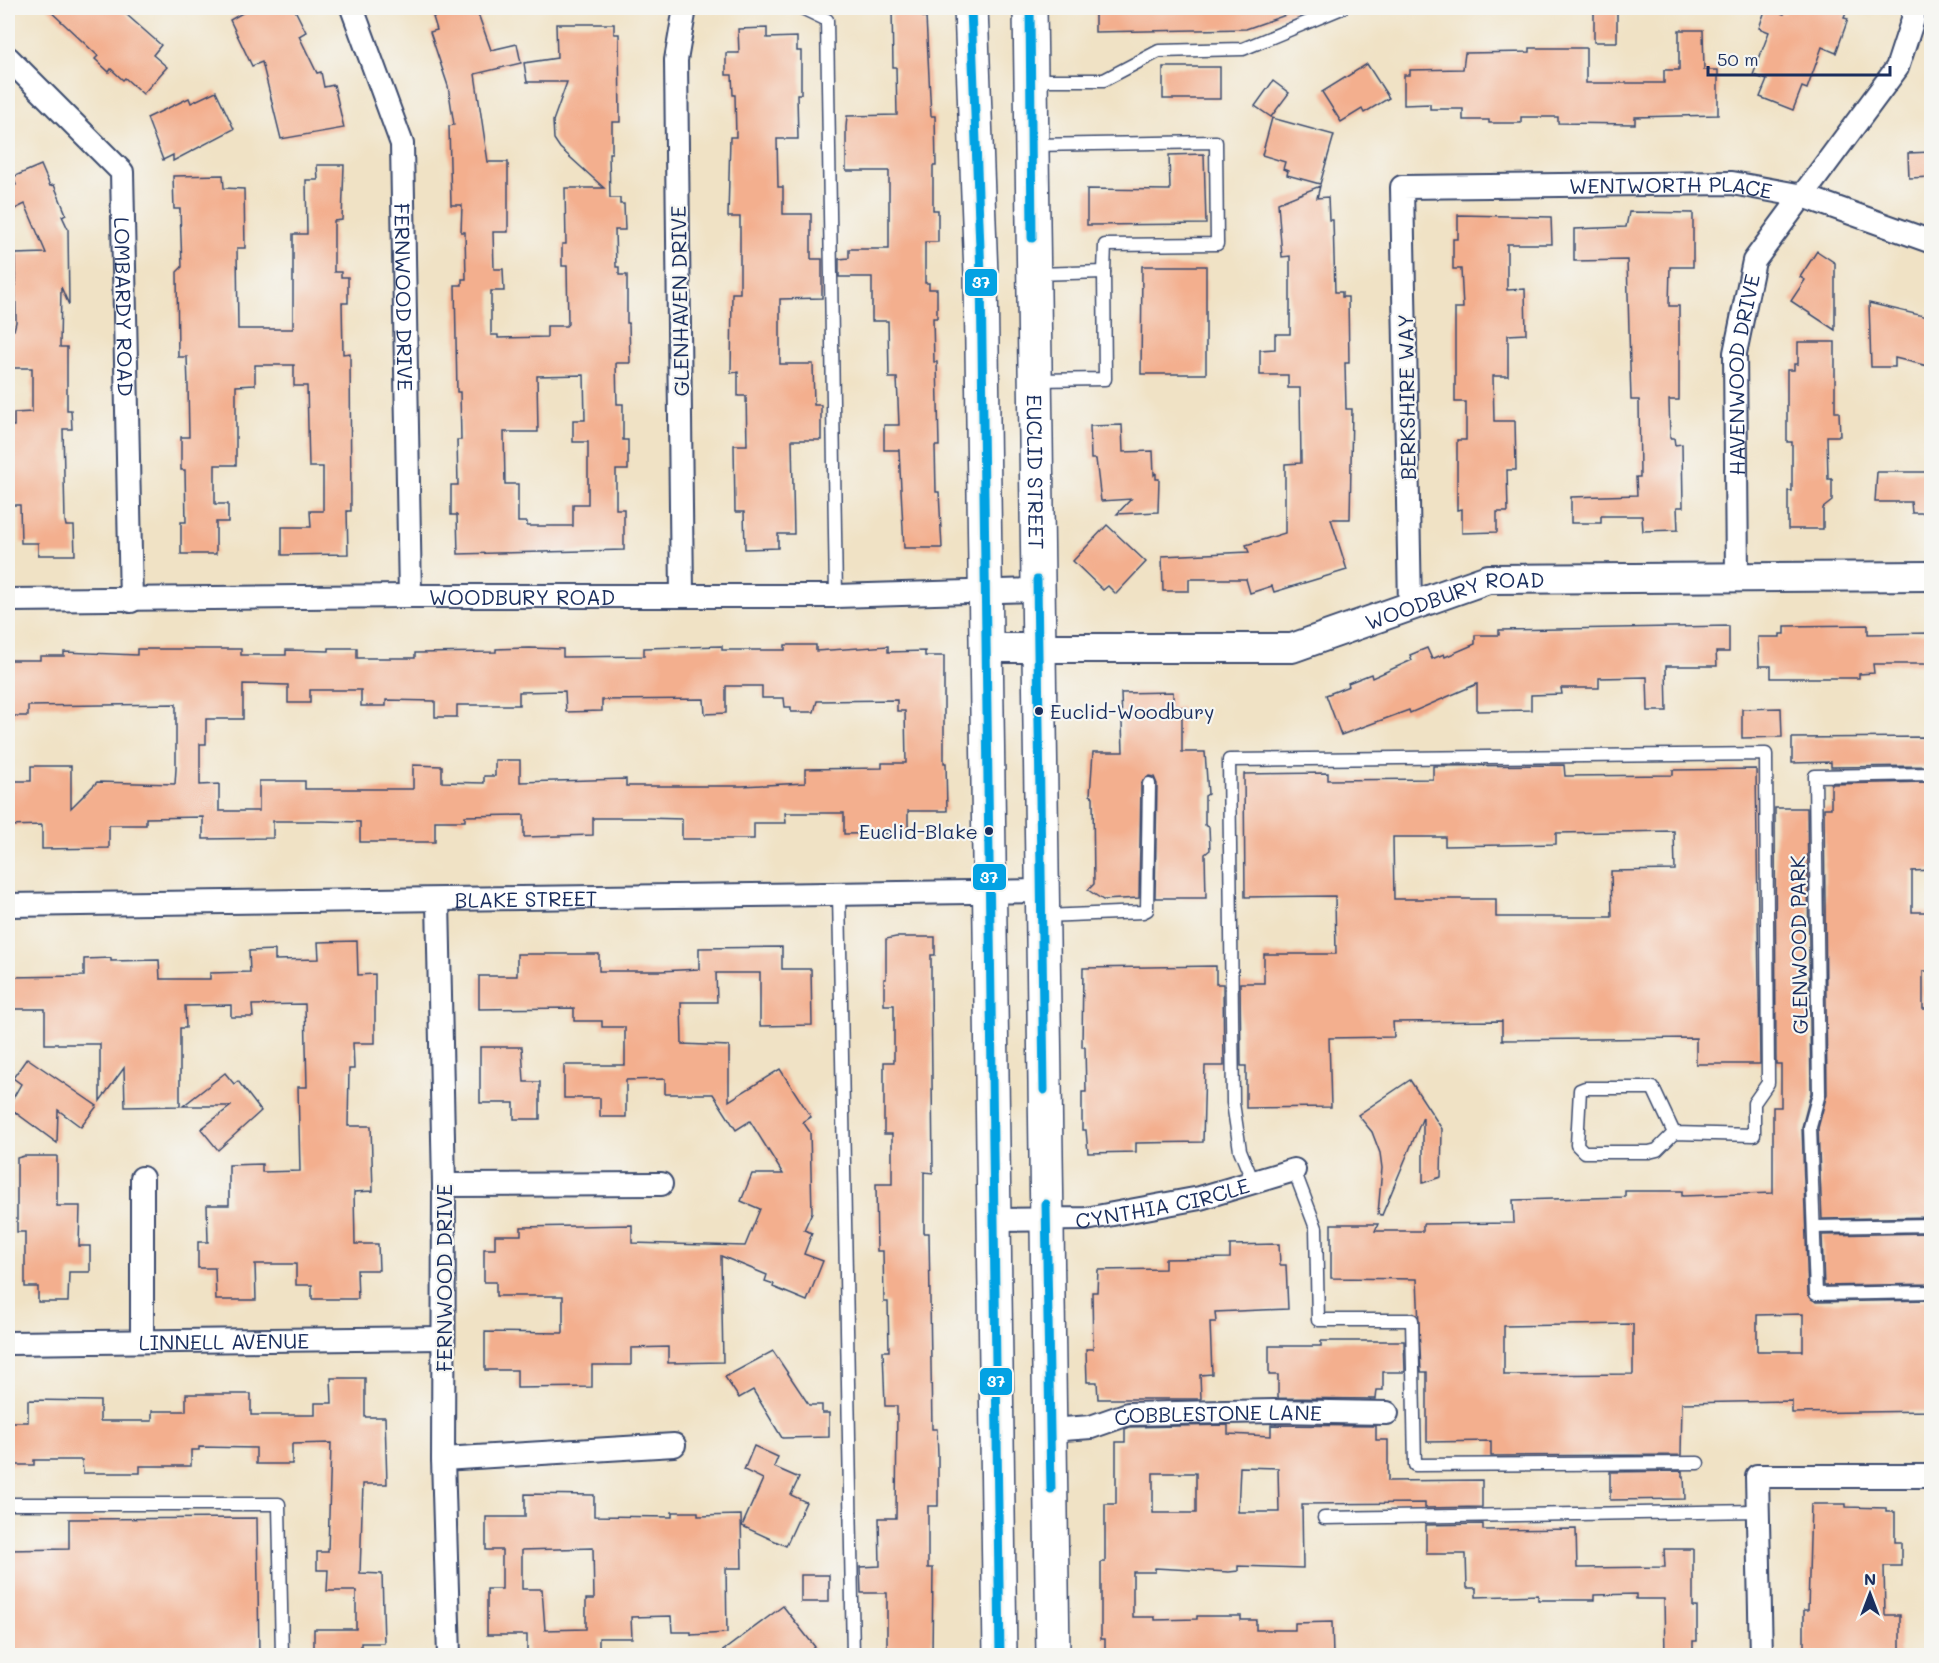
<svg xmlns="http://www.w3.org/2000/svg" width="1939" height="1663" viewBox="0 0 1939 1663" font-family="Mali,sans-serif">
  <style>
    .building { fill: #f3af8e; fill-rule: evenodd }
    .lines { fill: none; stroke-linecap: round; stroke-linejoin: round }
    .service-casing { stroke: #3b4a6d; stroke-width: 15 }
    .minor-casing { stroke: #3b4a6d; stroke-width: 26 }
    .tertiary-casing { stroke: #3b4a6d; stroke-width: 32 }
    .primary-casing { stroke: #3b4a6d; stroke-width: 36 }
    .service { stroke: #fff; stroke-width: 12 }
    .minor { stroke: #fff; stroke-width: 22 }
    .tertiary { stroke: #fff; stroke-width: 28 }
    .primary { stroke: #fff; stroke-width: 33 }
    .bus-1-casing { stroke: #f6f6f2; stroke-width: 14 }
    .bus-1 { stroke: #03a2e3; stroke-width: 9 }
    .bus-dot { fill: #1b2f5e; stroke: #f6f6f2; stroke-width: 2 }
    .labels { text-anchor: middle; dominant-baseline: central; stroke-width: 4.5; stroke-linejoin: round; paint-order: stroke }
    .bus-label { font-size: 20px; fill: #1b2f5e; stroke: #f6f6f2; text-anchor: start }
    .street-label { font-size: 21px; fill: #1b2f5e; stroke: #f6f6f2 }
    .line-badge { stroke: #f6f6f2; stroke-width: 2 }
    .badge-label { font-size: 16px; text-anchor: middle; font-weight: bold; fill: #fff }
  </style>
  <rect width="100%" height="100%" fill="#f6f6f2"/>
  <filter id="ink" filterUnits="userSpaceOnUse"><feTurbulence type="fractalNoise" baseFrequency=".0167" numOctaves="2"/><feDisplacementMap in="SourceGraphic" scale="12" xChannelSelector="R" yChannelSelector="G"/><feConvolveMatrix kernelMatrix="1 2 1 2 8 2 1 2 1" color-interpolation-filters="sRGB"/></filter>
  <filter id="wash" filterUnits="userSpaceOnUse"><feTurbulence type="fractalNoise" baseFrequency=".008" numOctaves="4" result="noise"/><feDisplacementMap in="SourceGraphic" scale="24" xChannelSelector="R" yChannelSelector="G"/><feGaussianBlur stdDeviation="1.35" result="paint"/><feColorMatrix in="noise" values="0 0 0 0 0 0 0 0 0 0 0 0 0 0 0 0 0 1.4 0 .05"/><feComposite in="paint" operator="in"/></filter>
  <g filter="url(#wash)">
    <rect width="100%" height="100%" fill="#f0e2c5"/>
    <g id="blocks">
      <g class="building">
        <path d="M47,8H119L161,45L153,55L167,67L143,94L125,78L123,80L111,69L109,72L95,59L98,56Z"/>
        <path d="M251,8H294L306,32L299,36L317,73L321,72L324,87L334,85L344,128L281,139L262,62L252,66L230,20Z"/>
        <path d="M461,8H476L491,50L517,44L521,63L475,74L488,162H508V232H493L494,269H503L504,291H491V335H498V338L547,337V326H566L568,324L567,266H562V244H566L565,188H604L560,148L554,139L553,121L567,82H527L524,63L557,58L556,24H614V34H619L620,122H612V153H609L610,198H620V204H624L625,230H615L616,267H619V275H627V323H629L630,363H616L617,404H623V440H628V470H616V509H624V550L458,554L457,515H451V485H458L457,440H461L460,392H457L455,285H462V279H466L465,232H461L462,205H451L449,126L454,125L448,86L430,32L437,30L433,17ZM584,375L585,420H573V442H588V504H573V526H527V522H518V484H505L504,432H538L537,376Z"/>
        <path d="M892,8H923V17H926L931,116H935L936,166H933V210H938V242H925V283H929V289H937V318H933L934,362H937L939,446H935L936,492H939L942,548H904L899,450H884V425H899L897,378H889L888,321H872V277H839V259L849,258V249H889V171H846V127L847,116L897,115L896,67H893Z"/>
        <path d="M1095,8H1299L1300,10L1246,29L1095,32Z"/>
        <path d="M1766,8L1784,14L1787,8H1848L1844,18L1848,19L1836,53L1822,47L1807,89L1802,87L1793,110L1760,97L1767,80L1753,75L1769,32L1759,28Z"/>
        <rect x="1594" y="11" width="23" height="31"/>
        <path d="M767,28V38L797,37V51H801V94H797L798,139H777L778,187H783V214H811V259H822V298L780,299V364H813L814,405H821V440H792L794,534H778V548L745,549L744,512H735L734,445H747L746,396H738V372L731,373L732,293H740V217H728L730,137H736L735,95H733L732,75H726V53H739L738,29Z"/>
        <path d="M1679,30H1703L1704,70H1718V115L1635,117V124L1558,123V117H1521V123H1489V120H1463V109H1430V104L1404,105V75H1410V70L1463,69L1465,53L1530,52V48H1586V83H1664V70H1679Z"/>
        <path d="M1367,64L1389,98L1364,113L1362,109L1341,122L1322,92Z"/>
        <rect x="1163" y="67" width="57" height="32"/>
        <path d="M1273,81L1289,93L1271,117L1255,106Z"/>
        <path d="M216,91L234,129L173,161V155L163,160L147,118L189,98L191,103Z"/>
        <path d="M1272,118L1334,135L1320,184L1287,175L1288,171L1283,169L1285,162L1262,155Z"/>
        <path d="M1932,152V177L1909,178L1908,153Z"/>
        <path d="M1204,154L1206,224L1087,225V189L1170,190L1169,155Z"/>
        <path d="M41,165L50,186L54,185L66,214L62,216L68,229L69,305L61,287L60,347H67V410H71L72,429H63L65,521L66,526H74L75,555H38V543H21L20,505H8V426H14V413L32,412V368H8V330H14L16,322L15,254L46,253L25,204L13,210L8,198V189L16,185L13,177Z"/>
        <path d="M317,165H344L342,220L334,221V272H341V277H348V303H342L343,354L350,353L351,511H347L348,554L282,555V527H311L310,511H323V467H309L307,386H294V365H255V385L236,386V465H215V504H228V522H216V554H181V522H186L185,470H181V437H189L188,386L187,357H178L177,272L182,267L180,209H174L173,176L223,175L224,188L244,189L245,248H237L238,329H293V234H307L306,180H318Z"/>
        <path d="M1320,186L1317,198L1328,197L1329,220H1333L1335,292H1342V297H1348L1349,363H1345L1346,409H1352L1350,519H1331L1347,570L1274,592L1272,586L1250,593L1246,579H1189V591H1163L1162,556L1249,552L1246,545L1285,533V464L1301,463L1300,388H1288V375H1260V350L1275,349V334H1290V256L1282,257L1278,203Z"/>
        <path d="M1629,212L1693,213V267H1670L1669,306H1679V400H1669L1670,438H1674L1675,445L1682,444L1683,507H1677L1678,530L1643,531L1642,516H1601V523H1571V497L1637,495L1636,477H1640L1639,400H1631L1627,260L1574,261V229L1626,227Z"/>
        <path d="M1458,215L1551,217L1552,244H1507V290L1525,289L1526,334L1508,335V376H1493L1494,421H1515L1516,470H1507L1508,512H1497V532L1462,533V509L1457,510V440H1466V402H1455V308H1463L1461,269H1453V239H1458Z"/>
        <path d="M1817,251L1835,263V330L1791,301L1805,280L1800,277Z"/>
        <path d="M1142,266H1206V374H1141Z"/>
        <path d="M1869,303L1932,318V367L1895,358V367H1871Z"/>
        <path d="M1798,342H1835V412H1839L1840,436H1827L1828,479H1832V501L1823,508V529H1788V491H1792V442H1787V370H1794V364H1798Z"/>
        <path d="M1122,425L1123,452L1153,451L1154,475L1156,473V479H1159L1158,512L1117,514L1131,499L1101,501L1096,459H1091L1090,426Z"/>
        <path d="M1877,472H1932V513H1912L1911,502H1875Z"/>
        <path d="M1107,525L1146,562L1116,594L1108,586L1103,590L1073,561Z"/>
        <path d="M1868,625V634L1932,633V664H1873L1874,673L1859,674V678H1771V666H1759L1758,637H1780V634H1785V626Z"/>
        <path d="M1729,626V652H1716L1717,666H1666L1667,711H1648L1647,677L1599,678V688H1561L1562,694L1531,695V710L1477,711V684L1410,713L1409,710L1341,735L1326,695L1349,686L1348,683L1371,674L1372,678L1412,660L1410,655L1427,648L1432,659L1444,654L1445,657L1475,644V635H1499V630Z"/>
        <path d="M785,645H816V651L888,646V652L925,651V656H944V763H946L947,811H908V833L844,834V813H785L786,823H754V839H682V819L644,818H593V835L524,837V815L465,816V821H435V842H360V822L324,821H273V838L203,839V817L146,818V825H109V848L42,849V825L8,826V781H31V766H71V808L97,782L175,784L176,769V704L28,706V716H8V660H40V656H64V652L137,655V649H241V655H286V650L329,651V648H357V658H415V653L496,652V649L529,648L563,649V657L644,656V648L722,646V650H785ZM243,684L288,685V703H310V690H361V706H386V700L435,701V717H457V705H519V692L565,691L566,712L602,711V700L704,699L705,714L726,713V686H762V698H784L785,707H791V712H814L817,701L897,700V711H905L906,763H882V768L805,769V783L742,786H626V779L520,782V760H495V776H484V783L442,782V766L413,765V789H305V781H259V811H219V784L200,785V744H206V719H243Z"/>
        <path d="M1173,692V708L1182,707V752H1205L1208,794L1205,796V825L1209,827L1210,850L1205,854L1206,898H1155L1157,784L1154,777L1149,776L1141,784L1139,898L1103,900L1088,890L1094,884L1093,797L1090,795L1093,752H1123L1121,693Z"/>
        <path d="M1781,708L1782,737L1742,738V709Z"/>
        <path d="M1927,737L1928,766L1831,767V762L1792,763V738Z"/>
        <path d="M1564,765L1565,776L1673,775V770L1756,769L1760,1064H1696V1038L1502,1040V1021L1393,1022L1394,1037L1329,1038L1331,1107L1246,1108V1066H1241L1240,983H1264V954H1336L1335,896L1245,897L1244,774L1328,773V780L1433,779V766ZM1674,831L1675,870L1611,871L1612,917H1496V899H1394L1393,837H1445V846L1556,844V833Z"/>
        <path d="M1928,782V793H1932V870L1912,871V912H1928V971H1923V1009H1928V1050H1931L1932,1217L1822,1219L1818,1128L1827,1094L1824,808H1831V784Z"/>
        <path d="M1775,808H1807L1811,1093L1802,1127L1808,1295L1816,1302L1932,1300V1411L1792,1413V1401L1682,1403L1681,1455L1491,1456V1441L1427,1442V1372H1421L1417,1279L1331,1278V1224H1378L1375,1231H1423V1224L1514,1223L1513,1200L1625,1197V1191H1682V1196L1773,1193V1107H1781V1064H1776ZM1803,1314V1351H1757V1315ZM1633,1324V1374L1504,1375V1326Z"/>
        <path d="M896,937H935V955H931V983L933,1173L924,1172V1233H929L932,1429H937L938,1456V1506H928V1568H933L932,1656H887V1593H861L860,1567L880,1566L879,1518H896L897,1406H885L883,1351H889L888,1302H884L883,1251H877L876,1184H892V1134H884V1062H894V1005H884V979H886V939Z"/>
        <path d="M357,941L358,975L375,974V1043H353L354,1069H349L348,1126H371L373,1191L354,1192L355,1244H378L379,1270H357L358,1299H312V1285H296V1264H255L256,1300H216L215,1268H198V1242H208L207,1205H229V1165L262,1164V1172L300,1171L298,1087H307L305,1004L252,1005L253,1017H231V1005L185,1006L186,1028H180V1106L125,1107L124,1068L100,1101V1044H45V1009H8V977L84,976V959L111,958V961L159,960L160,979H210V973L250,972L249,951L275,950V960L319,959L318,942Z"/>
        <path d="M782,947V969H811L812,1025L760,1026V973H716L717,1002H681L682,1044L729,1046V1101L780,1069L811,1117L803,1122L810,1132L812,1212L804,1230L812,1233L804,1254L823,1261L807,1301L773,1287L774,1284L765,1281L767,1275L721,1256L723,1362L668,1363V1347L631,1348V1365H592V1387L517,1388V1370H485V1332L563,1333V1296H496V1282H484V1249H495V1235H521V1227L632,1225V1243L745,1246L760,1209L741,1201L752,1174H783L750,1121L736,1130L713,1094H665V1079L626,1080V1117H600V1098H564V1065H625V1027H602V1021H574V1008L479,1009V976H517V954H599V971H661L699,969V948Z"/>
        <path d="M1216,966V984H1223L1224,1066H1205L1203,1142L1136,1143V1152L1088,1153L1086,1130H1082V1092H1086L1085,1047H1082L1083,968Z"/>
        <path d="M480,1047H522L524,1082H540V1119H514V1103H480Z"/>
        <path d="M27,1058L97,1106L81,1127L58,1110L57,1143L8,1107L21,1084L13,1078Z"/>
        <path d="M225,1073L234,1084L238,1081L261,1111L218,1150L201,1129L231,1106H183Z"/>
        <path d="M1410,1080L1442,1129L1441,1177L1423,1183V1117L1382,1215L1378,1214L1382,1168L1380,1153L1372,1132L1358,1115Z"/>
        <path d="M24,1156H57V1206H80L79,1246H90V1272H69L68,1302H38V1287H25V1232H17V1158Z"/>
        <path d="M1932,1233V1284L1824,1286L1822,1235Z"/>
        <path d="M1279,1244L1280,1265H1286L1288,1309L1215,1312L1216,1322H1210L1212,1374L1200,1375L1201,1399H1098L1097,1382H1087L1086,1349H1093L1092,1292H1097L1098,1270L1165,1269V1259L1230,1258V1245Z"/>
        <path d="M1321,1341H1404L1405,1372H1383V1390H1377L1376,1399L1278,1398V1375H1269V1346H1321Z"/>
        <path d="M773,1351L809,1405H822V1413H829V1437L782,1438L753,1390L739,1398L725,1377Z"/>
        <path d="M331,1378H365V1417H385L387,1484H363L360,1573L382,1574L384,1643H361V1656H314V1629H356V1591H327L328,1570H317V1552H328L331,1443L292,1444V1464H256V1448L199,1447V1450H191V1466H140V1473H83L82,1460H34V1465H8V1422H28V1400L100,1401V1421H152V1411H186V1394H251V1415H315V1403H332Z"/>
        <path d="M1228,1425V1434L1271,1436V1425L1376,1426V1440H1388V1481L1482,1480V1507L1425,1508V1503L1302,1504L1303,1568L1238,1566V1571L1229,1572L1155,1568V1572H1133V1617H1155V1620L1197,1619V1616H1241V1620H1256V1630H1295V1623L1332,1622L1333,1656L1105,1655V1639H1101V1562H1105V1504H1116V1442H1125V1429L1130,1427ZM1240,1467L1278,1468L1279,1512H1238ZM1153,1473H1196V1513H1153Z"/>
        <path d="M754,1446L778,1457L774,1467L799,1478L791,1495L806,1502L786,1546L742,1526L763,1479L744,1470Z"/>
        <path d="M1682,1471V1476H1684L1685,1499L1610,1500V1472Z"/>
        <path d="M525,1494L594,1495V1516L672,1517V1512H698V1516L741,1515L742,1568H726L727,1633L691,1635V1632H672L671,1616L631,1617L632,1638H599V1656L527,1655V1635H487V1589H502V1550H486V1517H525ZM593,1548L594,1599H586V1629L545,1630L542,1589H522V1550Z"/>
        <path d="M1811,1504H1846V1507L1886,1508V1512H1895V1542H1901V1566H1884L1885,1615H1900V1656H1804V1610H1808Z"/>
        <path d="M257,1518L259,1656H8V1550L69,1549V1519Z"/>
        <path d="M1483,1524V1530L1576,1529L1577,1568L1665,1567L1664,1549H1693V1607H1697V1641H1693V1656H1665L1664,1599H1636V1594L1594,1595V1600H1538V1595L1476,1597V1588H1467L1466,1554H1426V1525Z"/>
        <rect x="801" y="1575" width="28" height="27"/>
        <path d="M783,1606L815,1647L804,1656H716Z"/>
      </g>
    </g>
  </g>
  <g filter="url(#ink)">
    <use href="#blocks" fill-opacity="0" stroke="#3b4a6d" stroke-width="1.5"/>
    <g class="lines">
      <defs>
        <g id="service">
          <path d="M802,8L827,20L836,596"/>
          <path d="M1032,80H1104L1159,51L1243,49L1342,8"/>
          <path d="M1032,145L1216,142L1217,244L1105,245L1104,272L1035,274"/>
          <path d="M1036,380L1105,379L1104,272"/>
          <path d="M1932,774L1815,776L1819,1094L1810,1127L1816,1294L1932,1292"/>
          <path d="M839,894L853,1656"/>
          <path d="M1044,916L1143,912L1147,910L1149,784"/>
          <path d="M1294,1170L1316,1228L1318,1320H1412L1415,1465L1698,1463"/>
          <path d="M1253,1182L1240,1150L1233,1103L1229,760L1766,754L1768,1083L1754,1103V1135L1674,1133L1657,1150L1649,1152H1584L1577,1145L1580,1090L1585,1088H1653L1674,1133"/>
          <path d="M1814,1227L1932,1225"/>
          <path d="M9,1504H279L282,1656"/>
          <path d="M1324,1518L1758,1511"/>
        </g>
        <g id="minor">
          <path id="s1" d="M352,8L402,144L410,596"/>
          <path id="s2" d="M8,58L122,172L131,601"/>
          <path id="s3" d="M1737,576L1735,353L1754,261L1897,68L1913,19V8"/>
          <path d="M682,595L676,60L685,8"/>
          <path id="s4" d="M8,600L410,596H836L1037,590"/>
          <path id="s5" d="M1410,606L1402,187L1732,183L1803,196L1932,242"/>
          <path d="M438,901L444,1185L443,1459L449,1656"/>
          <path id="s6" d="M8,905L1043,891"/>
          <path d="M142,1178V1341"/>
          <path d="M444,1185L661,1184"/>
          <path id="s7" d="M993,1220L1086,1219L1200,1198L1294,1170"/>
          <path id="s8" d="M8,1343L442,1338"/>
          <path id="s9" d="M1050,1430L1091,1427L1128,1414L1274,1411L1387,1413"/>
          <path d="M443,1459L674,1445"/>
          <path d="M1761,1656L1757,1476H1932"/>
        </g>
        <g id="tertiary">
          <path id="s10" d="M985,648H1292L1488,579L1932,576"/>
        </g>
        <g id="primary">
          <path d="M971,8L981,275L1000,1656"/>
          <path id="s11" d="M1030,8L1053,1656"/>
        </g>
      </defs>
      <use href="#service" class="service-casing"/>
      <use href="#minor" class="minor-casing"/>
      <use href="#tertiary" class="tertiary-casing"/>
      <use href="#primary" class="primary-casing"/>
      <use href="#service" class="service"/>
      <use href="#minor" class="minor"/>
      <use href="#tertiary" class="tertiary"/>
      <use href="#primary" class="primary"/>
      <defs>
        <g id="bus-1">
          <path d="M971,8L981,275L1000,1656"/>
          <path d="M1030,8L1032,238"/>
          <path d="M1037,580L1044,1090"/>
          <path d="M1046,1204L1051,1489"/>
        </g>
      </defs>
      <use href="#bus-1" class="bus-1-casing"/>
      <use href="#bus-1" class="bus-1"/>
    </g>
  </g>
  <g class="bus-dot">
    <circle cx="1039" cy="711" r="5"/>
    <circle cx="989" cy="831" r="5"/>
  </g>
  <g class="labels">
    <g class="bus-label">
      <text x="1050" y="711">Euclid-Woodbury</text>
      <text x="978" y="831" text-anchor="end">Euclid-Blake</text>
    </g>
    <g class="street-label">
      <text stroke="none"><textPath href="#s5" startOffset="688">WENTWORTH PLACE</textPath></text>
      <text stroke="none"><textPath href="#s1" startOffset="298">FERNWOOD DRIVE</textPath></text>
      <text transform="translate(679 301) rotate(-91)">GLENHAVEN DRIVE</text>
      <text stroke="none"><textPath href="#s2" startOffset="296">LOMBARDY ROAD</textPath></text>
      <text stroke="none"><textPath href="#s3" startOffset="202">HAVENWOOD DRIVE</textPath></text>
      <text transform="translate(1406 397) rotate(-91)">BERKSHIRE WAY</text>
      <text stroke="none"><textPath href="#s11" startOffset="464">EUCLID STREET</textPath></text>
      <text stroke="none"><textPath href="#s4" startOffset="514">WOODBURY ROAD</textPath></text>
      <text stroke="none"><textPath href="#s10" startOffset="478">WOODBURY ROAD</textPath></text>
      <text stroke="none"><textPath href="#s6" startOffset="518">BLAKE STREET</textPath></text>
      <text transform="translate(1798 945) rotate(-91)">GLENWOOD PARK</text>
      <text stroke="none"><textPath href="#s7" startOffset="171">CYNTHIA CIRCLE</textPath></text>
      <text transform="translate(443 1278) rotate(-90)">FERNWOOD DRIVE</text>
      <text stroke="none"><textPath href="#s8" startOffset="216">LINNELL AVENUE</textPath></text>
      <text stroke="none"><textPath href="#s9" startOffset="170">COBBLESTONE LANE</textPath></text>
    </g>
  </g>
  <g class="line-badge">
    <rect x="964" y="268" width="34" height="29" rx="6" fill="#03a2e3"/>
    <rect x="972" y="863" width="35" height="28" rx="6" fill="#03a2e3"/>
    <rect x="979" y="1367" width="34" height="29" rx="6" fill="#03a2e3"/>
  </g>
  <g class="badge-label">
    <text x="981" y="288">37</text>
    <text x="989" y="883">37</text>
    <text x="996" y="1387">37</text>
  </g>
  <rect width="1939" height="1663" fill="none" stroke="#f6f6f2" stroke-width="30"/>
  <g transform="translate(1870 1594)" stroke="#f6f6f2" stroke-width="4.5" paint-order="stroke">
  <path d="M0-4.5L10 22L0 15L-10 22Z" fill="#1b2f5e"/>
  <text y="-9" font-size="16" font-weight="bold" text-anchor="middle" fill="#1b2f5e">N</text>
  </g>
  <path d="M1708 66v9h182v-9" fill="none" stroke="#1b2f5e" stroke-width="3"/>
  <text x="1717" y="66" font-size="18" fill="#1b2f5e" stroke="#f6f6f2" stroke-width="4.5" paint-order="stroke">50 m</text>
</svg>
